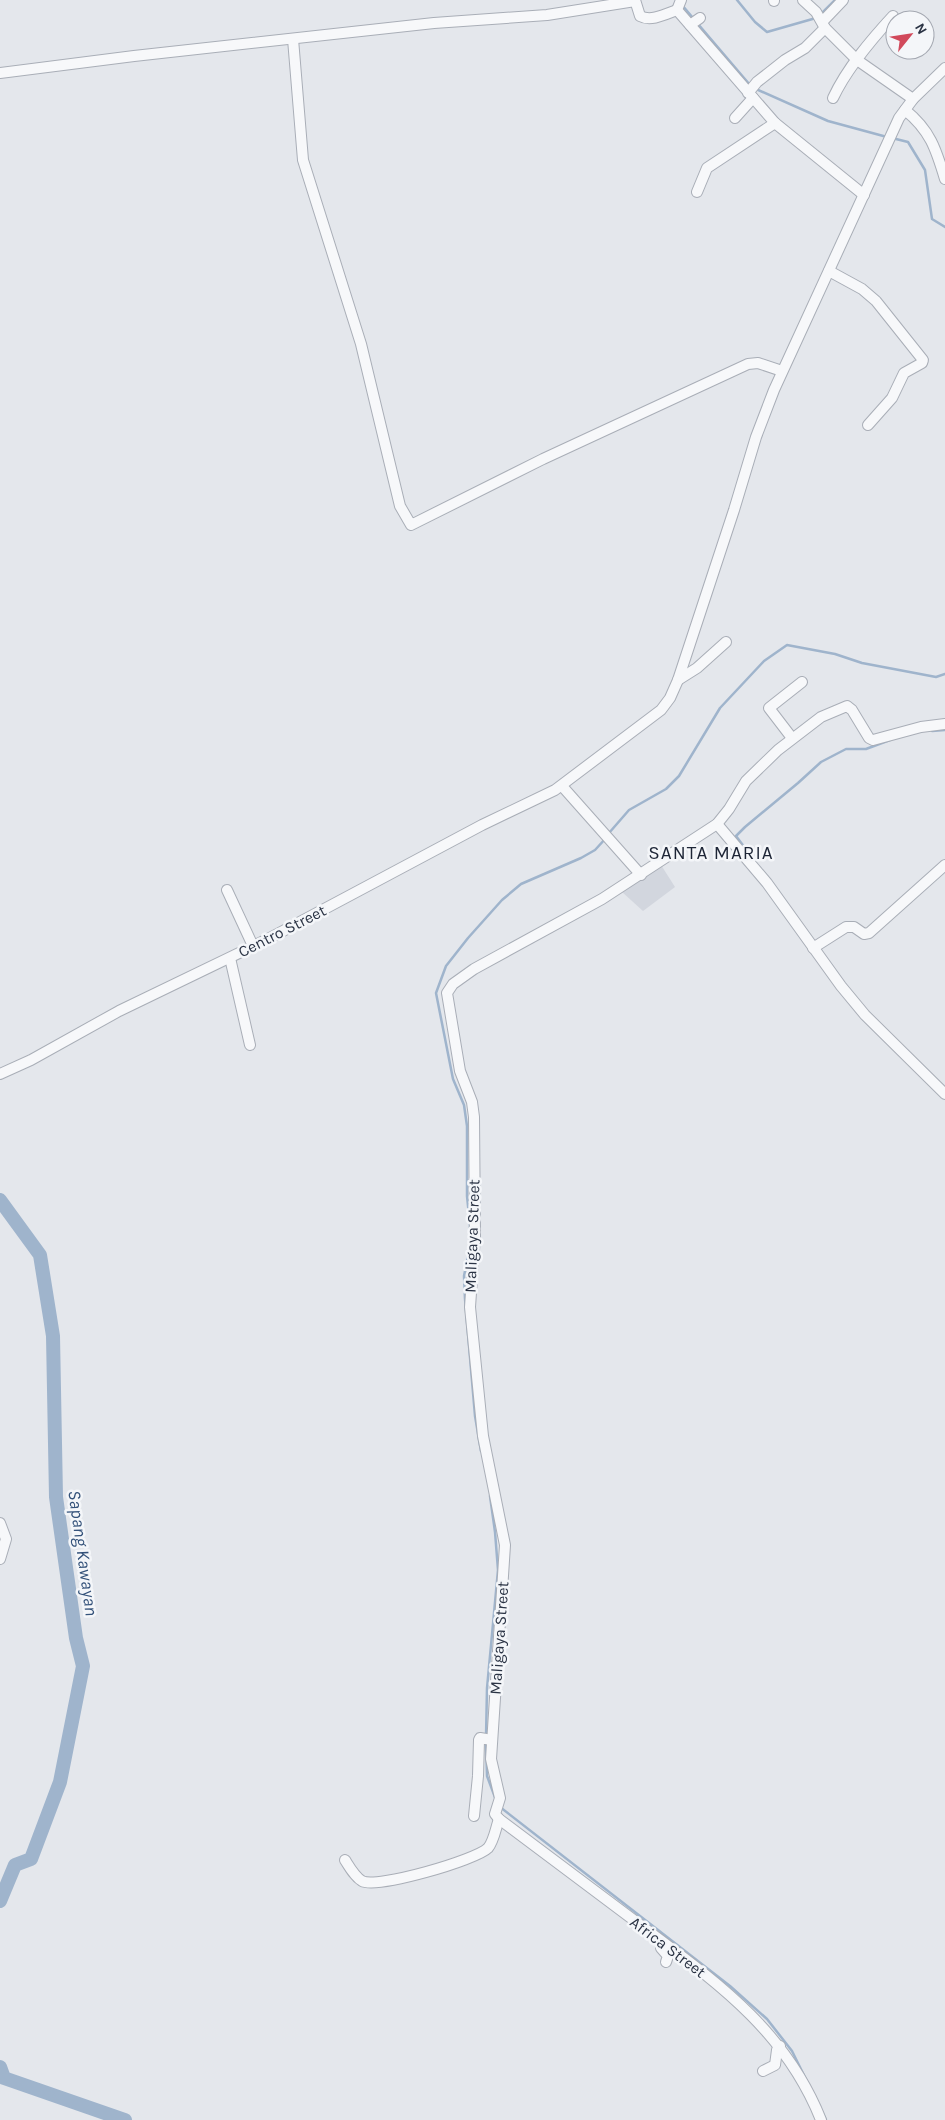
<svg xmlns="http://www.w3.org/2000/svg" width="945" height="2120" viewBox="0 0 945 2120" font-family="Karla,sans-serif">
  <style>
    .built { fill: #d2d6de }
    .lines { fill: none; stroke-linecap: round; stroke-linejoin: round }
    .stream { stroke: #9fb4cc; stroke-width: 2.5 }
    .river { stroke: #9fb4cc; stroke-width: 14 }
    .minor-casing { stroke: #a9aeb7; stroke-width: 12 }
    .minor { stroke: #f7f8fa; stroke-width: 10 }
    .labels { text-anchor: middle; dominant-baseline: central; stroke-width: 5; stroke-linejoin: round; paint-order: stroke }
    .street-label { font-size: 16px; fill: #2b3445; stroke: #f4f6f9 }
    .water-label { font-size: 18px; font-style: italic; fill: #34527a; stroke: #f4f6f9 }
    .quarter-label { font-size: 19px; letter-spacing: 1px; fill: #1d2536; stroke: #f4f6f9 }
  </style>
  <rect width="100%" height="100%" fill="#e4e7ec"/>
  <path class="built" d="M661,865L675,887L643,911L621,891Z"/>
  <g class="lines">
    <g class="stream">
      <path d="M737,0L755,22L767,32L816,18"/>
      <path d="M682,5L693,18"/>
      <path d="M820,15L835,0"/>
      <path d="M698,24L750,85"/>
      <path d="M756,89L828,121L887,137"/>
      <path d="M892,138L908,142L925,170L932,219L945,227"/>
      <path d="M932,731L945,730"/>
      <path d="M609,833L629,810L666,789L679,776L720,708L764,661L787,645L835,654L862,663L936,677L945,674"/>
      <path d="M751,856L736,836L745,827L798,783L821,762L846,749H866L890,740"/>
      <path d="M481,1451L475,1416L465,1299L464,1276L469,1251L470,1225L467,1196V1126L464,1105L453,1079L436,993L446,966L468,938L502,900L521,884L581,858L595,850L606,838"/>
      <path d="M486,1737L487,1688L498,1570L495,1532L490,1496"/>
      <path d="M486,1743L487,1776L496,1800"/>
      <path d="M500,1807L730,1986L767,2019L792,2051L826,2120"/>
    </g>
    <g class="river">
      <path d="M0,1200L40,1255L53,1336L56,1497L76,1638L83,1666L60,1782L31,1859L15,1865L0,1901"/>
      <path d="M0,2067L4,2078L125,2120"/>
    </g>
    <defs>
      <g id="minor">
        <path d="M635,0L640,16C651,22 666,14 677,10"/>
        <path d="M803,0L816,12L825,28L857,60L913,99"/>
        <path d="M774,1V0"/>
        <path d="M677,10L775,123L864,195"/>
        <path d="M677,10L681,0"/>
        <path d="M823,21L843,0"/>
        <path d="M887,23L895,33"/>
        <path d="M690,25L700,18"/>
        <path d="M293,39L303,160L361,344L400,506L411,525L543,459L748,364L758,363L782,371"/>
        <path d="M0,73L134,56L434,23L547,15L635,1"/>
        <path d="M748,93L757,82L785,60L805,48L825,28"/>
        <path d="M833,98C847,68 871,40 893,16"/>
        <path d="M905,110C930,130 936,149 945,179"/>
        <path d="M735,118L753,98"/>
        <path d="M697,192L707,168L775,123"/>
        <path d="M829,271L862,289L876,301L923,360L922,363L904,373L892,398L868,425"/>
        <path d="M678,680L697,668L726,642"/>
        <path d="M792,738L769,708L802,682"/>
        <path d="M562,786L641,875"/>
        <path d="M717,824L767,883L841,986L865,1015L945,1094"/>
        <path d="M227,890L253,946"/>
        <path d="M813,948L846,927H854L864,934L869,933L945,865"/>
        <path d="M230,958L250,1045"/>
        <path d="M0,1074L31,1060L119,1011L268,939L482,825L555,790L661,710L670,698L678,680L734,510L756,437L774,390L899,118L913,99L945,68"/>
        <path d="M0,1523L6,1539L0,1559"/>
        <path d="M474,1816L478,1776L479,1740L480,1738L492,1740"/>
        <path d="M345,1860C350,1868 355,1877 362,1881C377,1889 476,1860 488,1848C494,1841 496,1827 499,1819"/>
        <path d="M661,1942V1948L668,1956L666,1962"/>
        <path d="M763,2071L775,2065L777,2050L780,2046"/>
        <path d="M821,2120C784,2027 712,1979 635,1921C590,1887 544,1853 499,1819L495,1814L500,1798L491,1759L505,1545L483,1436L470,1307L475,1236L474,1117L472,1102L460,1071L447,993L453,984L474,969L602,899L717,824L729,809L746,781L778,750L821,717L847,706L852,710L869,738L873,740L921,727L945,724"/>
      </g>
    </defs>
    <use href="#minor" class="minor-casing"/>
    <use href="#minor" class="minor"/>
  </g>
  <g class="labels">
    <g class="street-label">
      <text transform="translate(282 931) rotate(-27)">Centro Street</text>
      <text transform="translate(472 1236) rotate(-88)">Maligaya Street</text>
      <text transform="translate(499 1638) rotate(-86)">Maligaya Street</text>
      <text transform="translate(668 1947) rotate(37)">Africa Street</text>
    </g>
    <g class="water-label">
      <text transform="translate(83 1553) rotate(82)">Sapang Kawayan</text>
    </g>
    <g class="quarter-label">
      <text x="711" y="853">SANTA MARIA</text>
    </g>
  </g>
  <g transform="translate(910 35) rotate(60)"><circle r="24" fill="#f4f6f9" stroke="#a4a8b1"/>
  <path d="M0-4L9 19L0 12L-9 19Z" fill="#d1495b"/>
  <text y="-8" font-size="14" font-weight="bold" text-anchor="middle" fill="#2b3445">N</text>
  </g>
</svg>
